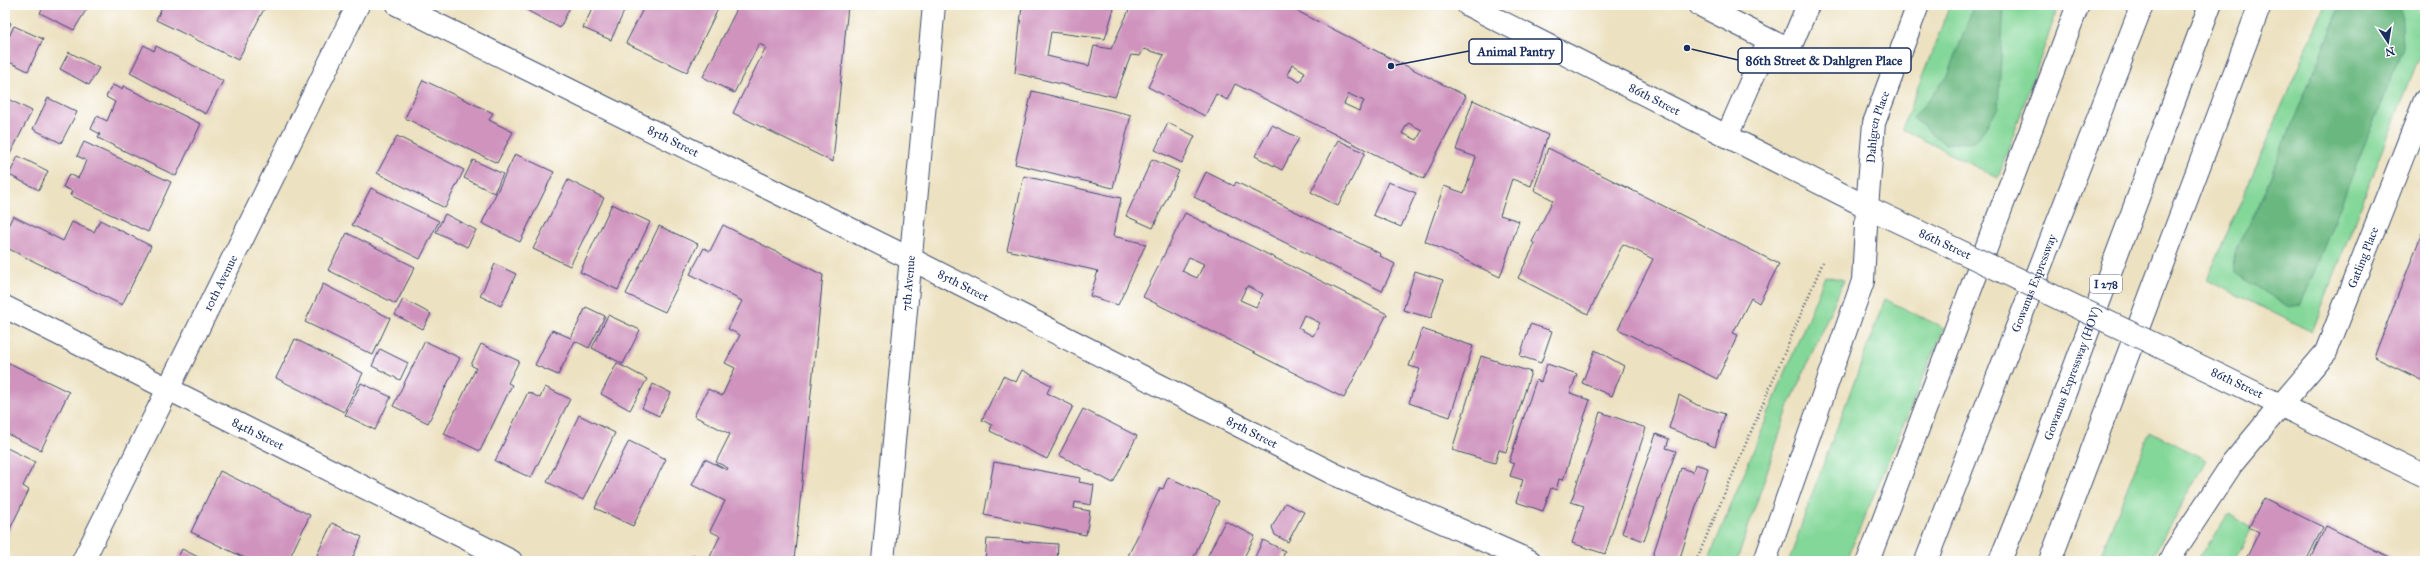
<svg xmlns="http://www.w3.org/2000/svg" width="2430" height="566" viewBox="0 0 2430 566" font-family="'IM FELL Great Primer',serif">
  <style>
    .green { fill: #83d798; stroke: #4f837b }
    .forest { fill: #6ab880; stroke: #42746f }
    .building { fill: #cf93bd; fill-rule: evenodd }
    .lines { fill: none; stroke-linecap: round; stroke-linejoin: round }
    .minor-casing { stroke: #3a4a6d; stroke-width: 24 }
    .major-casing { stroke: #3a4a6d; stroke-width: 24 }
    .highway-casing { stroke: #3a4a6d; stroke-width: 24 }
    .path { stroke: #3a4a6d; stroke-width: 2.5; stroke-dasharray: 1 3; stroke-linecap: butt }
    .minor { stroke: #fff; stroke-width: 22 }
    .major { stroke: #fff; stroke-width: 22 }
    .highway { stroke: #fff; stroke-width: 22 }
    .major-bridge-casing { stroke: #3a4a6d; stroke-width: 24; stroke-linecap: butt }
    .major-bridge { stroke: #fff; stroke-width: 22 }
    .labels { text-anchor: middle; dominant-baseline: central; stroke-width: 3; stroke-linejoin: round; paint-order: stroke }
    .shield { fill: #fff; stroke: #5f6d8e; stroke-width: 1 }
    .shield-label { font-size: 11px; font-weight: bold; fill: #1b2f5e }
    .street-label { font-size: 12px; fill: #1b2f5e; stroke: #fff }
    .leader { fill: none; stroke: #1b2f5e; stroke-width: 1.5 }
    .callout-dot { fill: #1b2f5e; stroke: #fff; stroke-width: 1.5 }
    .callout { fill: #fff; stroke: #1b2f5e; stroke-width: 1.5 }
    .callout-label { font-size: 13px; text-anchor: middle; font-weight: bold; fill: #1b2f5e }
  </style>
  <rect width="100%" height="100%" fill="#fff"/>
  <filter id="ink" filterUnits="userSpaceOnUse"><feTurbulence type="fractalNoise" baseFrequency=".025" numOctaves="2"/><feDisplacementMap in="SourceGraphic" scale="8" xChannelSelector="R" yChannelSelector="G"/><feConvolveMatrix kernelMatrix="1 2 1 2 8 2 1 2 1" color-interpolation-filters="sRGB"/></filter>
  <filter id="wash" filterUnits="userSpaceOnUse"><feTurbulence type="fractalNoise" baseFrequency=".012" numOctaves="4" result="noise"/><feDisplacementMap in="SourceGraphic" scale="16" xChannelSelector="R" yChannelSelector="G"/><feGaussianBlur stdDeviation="0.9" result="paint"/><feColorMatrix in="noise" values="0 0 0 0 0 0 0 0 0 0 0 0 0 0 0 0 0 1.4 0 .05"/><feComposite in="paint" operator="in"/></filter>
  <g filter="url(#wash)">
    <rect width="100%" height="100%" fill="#ece1c0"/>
    <g class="green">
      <path d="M1950,5H2059L1998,178L1902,129Z"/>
      <path d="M2325,5H2425V42L2312,332L2207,280Z"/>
      <path d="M1825,276L1844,280L1789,406L1737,561H1708Z"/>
      <path d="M1885,299L1944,328L1846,561H1789L1811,497Z"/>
      <path d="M2150,431L2206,460L2150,561H2098Z"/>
      <path d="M2229,514L2252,529L2234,561H2197Z"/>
    </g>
    <g class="forest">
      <path d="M1974,5H2004L1998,108L1976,141L1945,144L1913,118L1948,76Z"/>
      <path d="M2339,5H2401L2403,47L2301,305L2287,307L2235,273L2234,252L2258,207L2334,22Z"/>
    </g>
    <g id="blocks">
      <g class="building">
        <path d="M44,5H89L74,30L40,13Z"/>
        <path d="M163,5H261L265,7L238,60L156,20Z"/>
        <path d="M517,5H571L560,28Z"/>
        <path d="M594,5H627L611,40L583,28Z"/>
        <path d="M645,5H720L687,72L626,43Z"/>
        <path d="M739,5H848L833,162L733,113L766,47L759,44L734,93L703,77Z"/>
        <path d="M1022,5H1115L1105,39L1051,32L1047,56L1089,66L1094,46L1111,49L1130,8L1122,5H1285L1466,96L1424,179L1235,84L1227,100L1216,94L1205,116L1148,87L1164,55L1144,49L1140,56L1131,55L1115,97L1015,73ZM1292,64L1305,72L1300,82L1287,75ZM1349,94L1364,101L1359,111L1344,104ZM1408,123L1422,130L1417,140L1402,133Z"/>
        <path d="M5,20L11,23L5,36Z"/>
        <path d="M14,26L43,39L28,71L5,60V45Z"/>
        <path d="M144,45L154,51L156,46L223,81L206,114L130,73Z"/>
        <path d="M69,52L99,68L89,85L60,69Z"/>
        <path d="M423,80L493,113L489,120L513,132L497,163L405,118Z"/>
        <path d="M112,85L122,89L123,86L201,124L176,176L98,138L100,134L91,129L97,116L107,121L115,102L106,97Z"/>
        <path d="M1032,91L1131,115L1113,188L1015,164Z"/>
        <path d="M6,98L32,111L5,164V101Z"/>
        <path d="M48,98L77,112L61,143L33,129Z"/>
        <path d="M1473,100L1548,135L1531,186L1512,179L1500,215L1519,221L1500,277L1425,241L1444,186L1464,193L1476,157L1456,150Z"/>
        <path d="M1168,123L1195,136L1182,163L1155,150Z"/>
        <path d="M1272,125L1299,138L1282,170L1255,156Z"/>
        <path d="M397,136L464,170L445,208L377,173Z"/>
        <path d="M1338,140L1365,153L1338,206L1311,192Z"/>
        <path d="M84,142L171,182L148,232L70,195L72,191L63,187L69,174L78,178L82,171L86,160L77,156Z"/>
        <path d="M1548,148L1779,264L1759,303L1751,298L1733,333L1738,335L1717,379L1618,329L1653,259L1623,244L1588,314L1518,278L1535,244L1532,242L1553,200L1534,190Z"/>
        <path d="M515,154L554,172L520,242L482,223Z"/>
        <path d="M18,156L48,171L39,190L9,175Z"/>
        <path d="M1152,159L1179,171L1153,228L1126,216Z"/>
        <path d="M473,160L503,174L494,193L464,178Z"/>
        <path d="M1206,172L1234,186L1236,182L1381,254L1380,256L1395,264L1382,291L1194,197Z"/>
        <path d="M1024,176L1121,198L1113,236L1146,244L1118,305L1090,296L1098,271L1007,250Z"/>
        <path d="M568,180L604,198L570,266L533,249Z"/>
        <path d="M1388,182L1416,193L1401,227L1373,215Z"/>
        <path d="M371,188L439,221L420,259L352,225Z"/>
        <path d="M612,204L650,222L618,290L580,272Z"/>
        <path d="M1185,213L1387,314L1344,398L1143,297ZM1189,257L1204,264L1197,278L1182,271ZM1247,286L1263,294L1256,307L1240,300ZM1304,315L1320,323L1313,336L1298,328Z"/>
        <path d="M445,214L476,230L467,247L436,232Z"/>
        <path d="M13,216L63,241L72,222L94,232L100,220L151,246L122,305L5,247V232Z"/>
        <path d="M723,225L823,275L794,561H708L720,536L710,531L725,501L692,485L705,459L727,470L728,468L716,462L730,434L694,416L708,389L722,396L735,368L725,363L740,335L728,329L742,301L690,274L704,248L710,251Z"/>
        <path d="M2425,225V382L2374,357Z"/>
        <path d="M659,226L698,244L665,312L626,294Z"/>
        <path d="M347,233L415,267L396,304L328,270Z"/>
        <path d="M495,264L516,274L501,306L480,296Z"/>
        <path d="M1415,271L1443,280L1431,318L1403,310Z"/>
        <path d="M323,284L390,318L373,355L305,322Z"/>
        <path d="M403,299L431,314L423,329L395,315Z"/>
        <path d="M586,307L605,316L589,348L575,341L558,375L535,365L552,330L571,338Z"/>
        <path d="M608,315L640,330L623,364L592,348Z"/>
        <path d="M1530,324L1552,331L1541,363L1520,356Z"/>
        <path d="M1422,329L1473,346L1450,417L1409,403L1420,369L1409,366Z"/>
        <path d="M295,339L363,373L344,412L276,378Z"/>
        <path d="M425,341L460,358L428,423L393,406Z"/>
        <path d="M481,344L519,361L508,383L512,385L480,451L444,434L476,368L471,365Z"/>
        <path d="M380,349L408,363L400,380L372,366Z"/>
        <path d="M1595,350L1624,366L1612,396L1582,383Z"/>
        <path d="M1481,356L1531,372L1506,452L1499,450L1495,463L1452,450Z"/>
        <path d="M5,361L69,392L41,450L5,433Z"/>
        <path d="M617,363L647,379L630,410L601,394Z"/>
        <path d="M1547,364L1577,374L1570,393L1590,400L1563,480L1559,479L1556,490L1551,488L1543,511L1516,502L1523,480L1510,476L1514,464L1509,462L1536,380L1541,382Z"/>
        <path d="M1022,370L1051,385L1047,393L1073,406L1047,459L990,431L992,425L982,420L1003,376L1016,382Z"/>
        <path d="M361,383L391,397L375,430L345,415Z"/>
        <path d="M653,384L671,393L659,416L642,408Z"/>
        <path d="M545,387L570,399L531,478L495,461L528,392L540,398Z"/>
        <path d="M1679,395L1697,405L1725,414L1715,447L1669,428Z"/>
        <path d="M1083,409L1137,436L1113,483L1059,455Z"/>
        <path d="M1600,412L1646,428L1605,554L1572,543L1584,506L1571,502Z"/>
        <path d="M579,415L615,433L583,500L547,482Z"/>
        <path d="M1656,434L1669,439L1666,448L1676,451L1644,541L1622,533Z"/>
        <path d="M629,441L666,459L633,526L595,508Z"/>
        <path d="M5,447L35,462L23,486L29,490L5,539Z"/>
        <path d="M994,462L1080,478L1079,482L1094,485L1091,505L1075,502L1074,508L1090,511L1086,535L984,515Z"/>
        <path d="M1695,464L1708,468L1679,561H1661L1652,558L1681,468L1693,472Z"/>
        <path d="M220,471L310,515L288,561H251L191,532Z"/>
        <path d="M1168,477L1219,501L1192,561H1138L1128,556L1160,488L1163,489Z"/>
        <path d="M2264,498L2323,527L2306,561H2245L2259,532L2249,527Z"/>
        <path d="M1285,503L1304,512L1288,542L1275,535L1272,527Z"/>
        <path d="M1225,521L1255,536L1242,561H1205Z"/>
        <path d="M332,523L362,537L351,561H326L316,557Z"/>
        <path d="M2326,526L2397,561H2309Z"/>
        <path d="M987,539L1058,544L1057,561H985Z"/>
        <path d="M1263,540L1285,551L1281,561H1253Z"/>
        <path d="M182,549L206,561H176Z"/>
        <path d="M693,555L705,561H690Z"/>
      </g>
    </g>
  </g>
  <g filter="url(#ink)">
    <use href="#blocks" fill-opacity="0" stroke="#3a4a6d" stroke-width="1"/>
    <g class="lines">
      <defs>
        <g id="minor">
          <path id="s1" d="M398,5L911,259L1334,474L1530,561"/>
          <path d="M1700,5L1789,50L1808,5"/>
          <path d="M1727,136L1769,40"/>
          <path id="s2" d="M5,307L511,561"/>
          <path id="s3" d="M83,561L358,5"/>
        </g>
        <g id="major">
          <path id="s4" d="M1468,5L1867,207L1947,245"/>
          <path id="s5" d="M1867,207L1874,123L1918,5"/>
          <path d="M2219,375L2425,476"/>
          <path id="s6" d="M2281,405L2326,352L2425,100"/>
          <path id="s7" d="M883,561L934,5"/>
        </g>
        <g id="highway">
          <path d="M1765,561L1863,281L1867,207"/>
          <path d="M1868,561L2078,5"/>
          <path id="s8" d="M1926,561L2142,5"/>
          <path id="s9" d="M2000,561L2029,489L2210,5"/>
          <path d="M2050,561L2260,5"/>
          <path d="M2170,561L2176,549L2232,464L2281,405"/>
        </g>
      </defs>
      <use href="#minor" class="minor-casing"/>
      <use href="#major" class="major-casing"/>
      <use href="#highway" class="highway-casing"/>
      <path class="path" d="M1696,561L1823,262"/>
      <use href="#minor" class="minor"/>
      <use href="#major" class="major"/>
      <use href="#highway" class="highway"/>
      <defs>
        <path id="major-bridge" d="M1947,245L2219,375"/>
      </defs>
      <use href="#major-bridge" class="major-bridge-casing"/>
      <use href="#major-bridge" class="major-bridge"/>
    </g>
  </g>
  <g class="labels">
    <rect class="shield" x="2090" y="275" width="32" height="18" rx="3"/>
    <g class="shield-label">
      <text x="2106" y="284">I 278</text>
    </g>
    <g class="street-label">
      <text stroke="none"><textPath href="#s4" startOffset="209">86th Street</textPath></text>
      <text stroke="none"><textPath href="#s5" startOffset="81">Dahlgren Place</textPath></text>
      <text stroke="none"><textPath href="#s1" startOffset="307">85th Street</textPath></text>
      <text transform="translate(1945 244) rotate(25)">86th Street</text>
      <text stroke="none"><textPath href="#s6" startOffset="171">Gatling Place</textPath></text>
      <text stroke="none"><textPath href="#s3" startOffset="310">10th Avenue</textPath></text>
      <text stroke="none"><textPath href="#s7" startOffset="279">7th Avenue</textPath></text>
      <text stroke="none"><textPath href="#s8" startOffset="298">Gowanus Expressway</textPath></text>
      <text stroke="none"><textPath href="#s1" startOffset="631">85th Street</textPath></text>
      <text stroke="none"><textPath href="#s9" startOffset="201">Gowanus Expressway (HOV)</textPath></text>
      <text transform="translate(2237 383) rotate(25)">86th Street</text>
      <text stroke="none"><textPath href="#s1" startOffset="955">85th Street</textPath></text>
      <text stroke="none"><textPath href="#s2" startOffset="283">84th Street</textPath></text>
    </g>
  </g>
  <path class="leader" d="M1391 66L1469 51M1687 48L1738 60"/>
  <g class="callout-dot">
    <circle cx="1391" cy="66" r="4"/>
    <circle cx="1687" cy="48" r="4"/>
  </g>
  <g class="callout">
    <rect x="1469" y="39" width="93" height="25" rx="4"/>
    <rect x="1738" y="48" width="173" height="25" rx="4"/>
  </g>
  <g class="callout-label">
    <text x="1516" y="56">Animal Pantry</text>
    <text x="1824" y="65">86th Street &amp; Dahlgren Place</text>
  </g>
  <rect width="2430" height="566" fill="none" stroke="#fff" stroke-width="20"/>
  <g transform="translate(2388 42) rotate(168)" stroke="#ffffff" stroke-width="3" paint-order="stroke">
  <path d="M0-3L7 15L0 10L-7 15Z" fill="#1b2f5e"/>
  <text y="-6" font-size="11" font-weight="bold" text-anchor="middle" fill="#1b2f5e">N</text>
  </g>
</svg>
